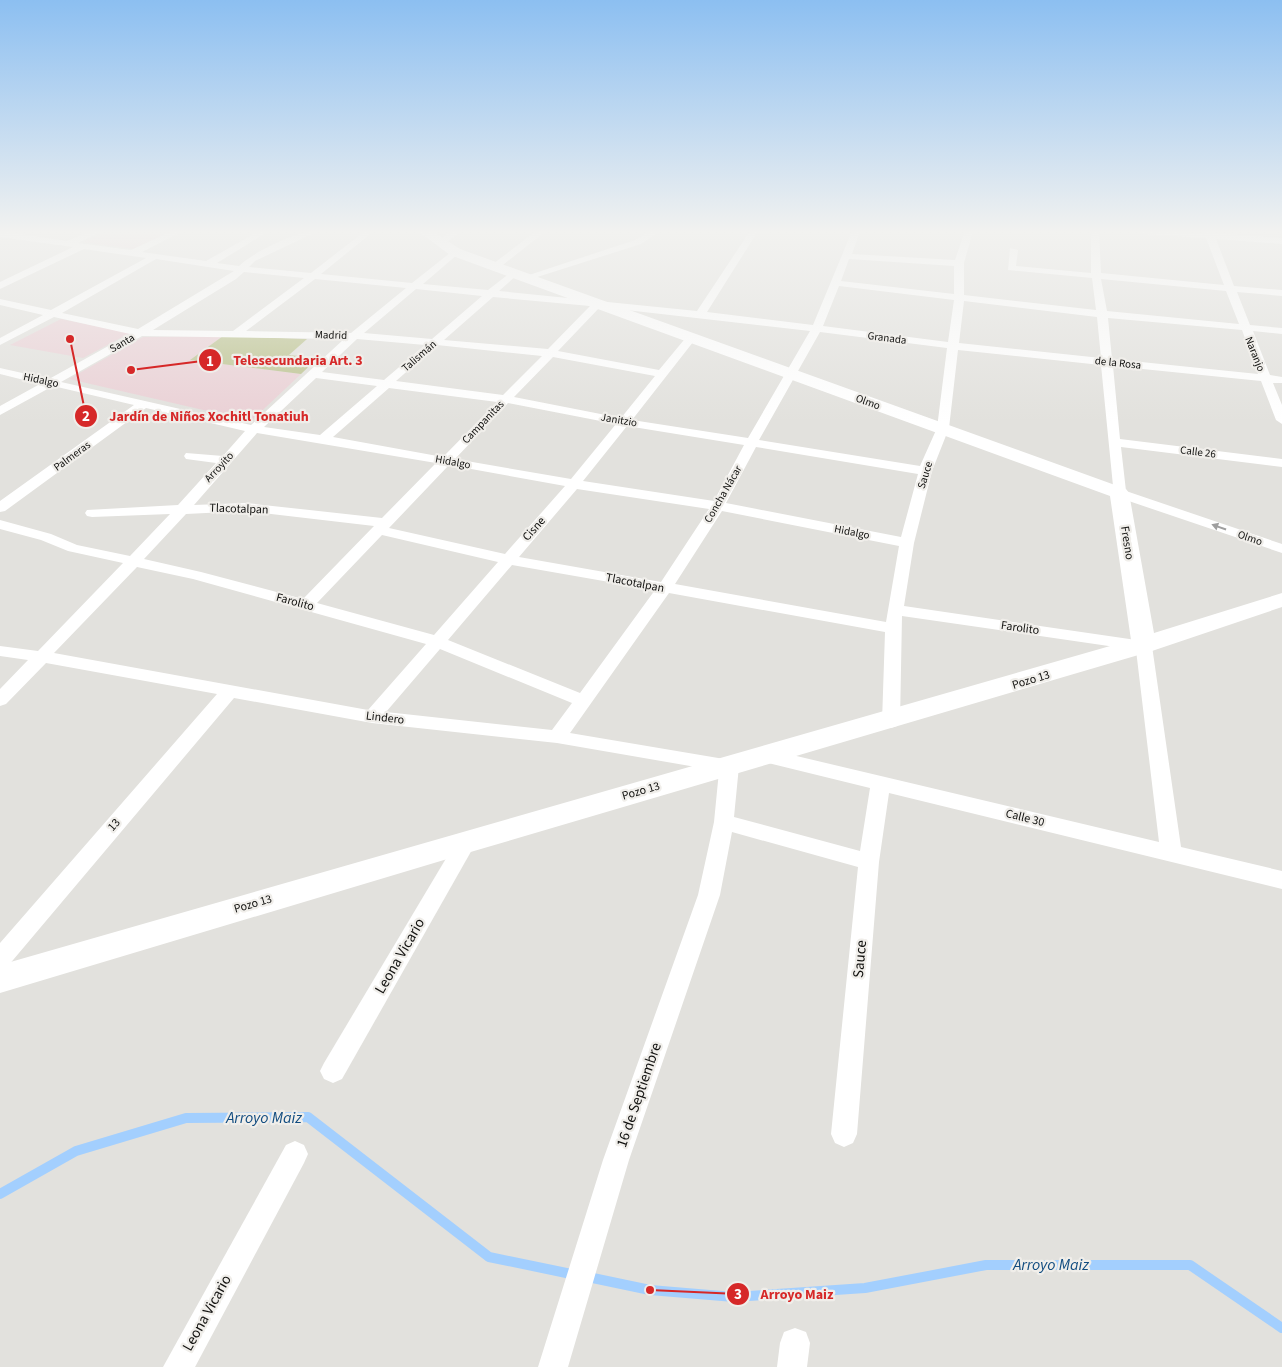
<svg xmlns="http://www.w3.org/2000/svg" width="1282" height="1367" viewBox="0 0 1282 1367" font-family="'Source Sans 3',sans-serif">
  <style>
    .education { fill: #ead0d5 }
    .green { fill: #bbc28e }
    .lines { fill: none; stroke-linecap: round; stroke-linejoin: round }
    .stream { stroke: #a3cffe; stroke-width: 10 }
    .minor { fill: #fff; fill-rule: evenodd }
    .secondary { fill: #fff; fill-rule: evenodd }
    .oneway { fill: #9f9f9f }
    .labels { text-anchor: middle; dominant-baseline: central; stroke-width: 4.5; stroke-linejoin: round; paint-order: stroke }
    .far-street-label { font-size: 11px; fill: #10100e; stroke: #f0eeea }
    .street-label { font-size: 12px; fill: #10100e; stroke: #f0eeea }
    .near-street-label { font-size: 15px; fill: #10100e; stroke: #f0eeea }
    .near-water-label { font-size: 16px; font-style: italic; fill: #114c80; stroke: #f0eeea }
    .leader { fill: none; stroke: #d62828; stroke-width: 2 }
    .callout-dot { fill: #d62828; stroke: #f0eeea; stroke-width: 2 }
    .mark-label { font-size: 15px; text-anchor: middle; font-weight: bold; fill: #fff }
    .callout-label { font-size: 14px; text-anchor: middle; font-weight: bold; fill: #d62828; stroke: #f0eeea; stroke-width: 4.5; stroke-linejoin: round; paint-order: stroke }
  </style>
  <rect width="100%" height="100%" fill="#e2e1dd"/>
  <g class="education">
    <path d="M108,231H172L134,249L83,242Z"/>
    <path d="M61,319L130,333L83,358L10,345Z"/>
    <path d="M223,336L190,360L301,374L251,421L69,379L143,337Z"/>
  </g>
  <path class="green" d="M223,336L307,339L289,355L318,358L301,374L190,360Z"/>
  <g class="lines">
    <g class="stream">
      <path d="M0,1194L76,1151L186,1118L308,1117L489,1257L576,1275"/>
      <path d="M588,1277L650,1290L734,1297L865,1288L986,1265H1190L1282,1328"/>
    </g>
    <g class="minor">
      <path d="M0,231L67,241L91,231H102L78,243L131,250L172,231H183L142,252L206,261L259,231H269L217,263L239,266C255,251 297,231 318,231L255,261L249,267L311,273L365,231H374L321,274L412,283L455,249L458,250V254L423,284L488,290L515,269L520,272L518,274L499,291L697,311L750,231H758L707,312L813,325L852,231H860L852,254L955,260L965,231H973L964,263V295L1096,310L1092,278L1008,270L1010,248L1018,250L1016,266L1091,273V231H1099L1101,273L1224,285L1206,238L1141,234L1137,231L1204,233V231H1212L1213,233L1282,238V244L1216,239L1234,286L1282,290V296L1237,292L1250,325L1282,328V334L1253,331L1270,375L1282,377V383H1273L1282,405V424L1276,420L1261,381L1113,366L1120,439L1282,459V467L1121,447L1126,491L1282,544V553L1114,496L1101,365L958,350L949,428L932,471L914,543L904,606L1150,642L1152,646L1181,847L1282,871V889L889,793L879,862L857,1134L853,1143L844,1147L835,1143L831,1134L858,867L732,832L720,895L629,1160L568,1367H538L603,1160L698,895L714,822L719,771L557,743L372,723L234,698L8,966L0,969V943L217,694L46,663L6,704L0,706V689L28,660L0,656V646L38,651L123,563L68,551L41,540L0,529V520L51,534L77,545L130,556L170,514L92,517L87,516L85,513L87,510L178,505L216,463L186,459L184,456L186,453L223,456L245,431L146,408L5,511L0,512V501L134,405L53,386L0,415V406L40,384L0,374V368L49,379L130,334L54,317L0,345V338L43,315L0,305V299L51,310L146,258L84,249L0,289V282L73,247L0,237ZM156,259L234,271L138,329L62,313ZM849,259L954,266V294L841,281ZM244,272L304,278L233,331L153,330L236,279ZM315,279L406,288L351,333L246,331ZM1101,279L1226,291L1239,324L1107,311ZM839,286L954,300L948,342L823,326ZM416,289L482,296L432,339L364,333ZM493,297L590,306L548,349L444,340ZM964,301L1097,317L1101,358L959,343ZM600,307L810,331L748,438L632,420L697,337L696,335H688L659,370L558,351ZM1108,318L1242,330L1258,374L1112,359ZM820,332L947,348L937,428L920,466L759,440ZM142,336L344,339L251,425L61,382ZM357,339L425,345L384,380L322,372ZM437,345L542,356L503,395L396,381ZM553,357L655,376L621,418L514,397ZM316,378L377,386L320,435L264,427ZM389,388L497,402L443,457L333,437ZM508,403L616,424L571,479L455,459ZM627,426L744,445L714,501L583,481ZM257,433L436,463L382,518L246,503L194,505ZM756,447L918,474L901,537L726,503ZM449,465L565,486L505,554L389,528ZM577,489L709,509L661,582L519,557ZM246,511L374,526L303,599L201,572L144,559L186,514ZM722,511L899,546L886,622L675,584ZM382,535L498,562L434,635L317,603ZM512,565L655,590L580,693L448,640ZM137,567L193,579L426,644L368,710L54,653ZM669,593L885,632L882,722L885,726L891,728L897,726L900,722L902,616L1136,650L1159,842L767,749L760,751L758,756L760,761L870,788L860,851L734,817L739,766L736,761L570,733ZM440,649L572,703L552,730L386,712Z"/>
      <path d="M452,231H462L444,244H438V240Z"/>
      <path d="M536,231H546L499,268H493V264Z"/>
      <path d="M650,231H660L641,244L531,279L523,277L635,240Z"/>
      <path d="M467,833L474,835L477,841L342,1079L333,1083L324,1079L320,1071L324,1063L460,835Z"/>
      <path d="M295,1141L304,1145L308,1154L304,1163L195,1367H163L286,1145Z"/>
      <path d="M795,1328L806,1332L810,1343L807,1367H777L780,1343L784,1332Z"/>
    </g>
    <path class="secondary" d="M418,231H432L460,249L1126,489L1129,493L1154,633L1282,593V607L1152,651L474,851L0,993V965L1131,640L1110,496L450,255Z"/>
  </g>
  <defs><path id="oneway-solid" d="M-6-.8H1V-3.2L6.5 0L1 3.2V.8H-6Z" transform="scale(1.25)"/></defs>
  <use class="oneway" href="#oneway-solid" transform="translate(1219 527) rotate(-161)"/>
  <linearGradient id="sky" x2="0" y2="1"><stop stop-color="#8cbff1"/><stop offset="0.55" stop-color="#f2f2f0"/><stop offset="1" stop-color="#f2f2f0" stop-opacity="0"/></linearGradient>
  <rect width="1282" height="422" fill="url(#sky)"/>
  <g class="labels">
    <g class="far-street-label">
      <text transform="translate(331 335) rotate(2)">Madrid</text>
      <text transform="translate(887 338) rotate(7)">Granada</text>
      <text transform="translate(122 343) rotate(-30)">Santa</text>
      <text transform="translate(1255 354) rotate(68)">Naranjo</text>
      <text transform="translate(419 356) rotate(-41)">Talismán</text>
      <text transform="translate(1118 363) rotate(6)">de la Rosa</text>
      <text transform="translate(41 380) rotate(12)">Hidalgo</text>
      <text transform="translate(868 402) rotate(20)">Olmo</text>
      <text transform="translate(619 420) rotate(10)">Janitzio</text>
      <text transform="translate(483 422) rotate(-46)">Campanitas</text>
      <text transform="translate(1198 452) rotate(7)">Calle 26</text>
      <text transform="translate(72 456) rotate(-36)">Palmeras</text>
      <text transform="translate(453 462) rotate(10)">Hidalgo</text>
      <text transform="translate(219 467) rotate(-47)">Arroyito</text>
      <text transform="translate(925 475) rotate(-73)">Sauce</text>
      <text transform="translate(723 494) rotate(-60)">Concha Nácar</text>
      <text transform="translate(852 532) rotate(11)">Hidalgo</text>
      <text transform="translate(1250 538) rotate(19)">Olmo</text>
    </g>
    <g class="street-label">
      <text transform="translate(239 509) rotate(2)">Tlacotalpan</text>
      <text transform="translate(534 529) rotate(-48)">Cisne</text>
      <text transform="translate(1127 543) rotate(81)">Fresno</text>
      <text transform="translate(635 583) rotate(11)">Tlacotalpan</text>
      <text transform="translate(295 602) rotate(15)">Farolito</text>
      <text transform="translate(1020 628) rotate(8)">Farolito</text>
      <text transform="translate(1031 680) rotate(-17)">Pozo 13</text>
      <text transform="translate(385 718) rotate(7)">Lindero</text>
      <text transform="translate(641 791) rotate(-16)">Pozo 13</text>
      <text transform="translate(1025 818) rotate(14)">Calle 30</text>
      <text transform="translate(114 825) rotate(-49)">13</text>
      <text transform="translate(253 904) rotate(-16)">Pozo 13</text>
    </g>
    <g class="near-street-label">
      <text transform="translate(400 956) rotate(-60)">Leona Vicario</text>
      <text transform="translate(860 959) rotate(-85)">Sauce</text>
      <text transform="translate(639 1095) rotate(-71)">16 de Septiembre</text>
      <text transform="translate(207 1313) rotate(-61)">Leona Vicario</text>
    </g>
    <g class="near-water-label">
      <text x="264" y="1118">Arroyo Maiz</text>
      <text x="1051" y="1265">Arroyo Maiz</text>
    </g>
  </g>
  <path class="leader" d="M131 370L210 360M70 339L86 416M650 1290L738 1294"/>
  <g class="callout-dot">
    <circle cx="131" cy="370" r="5"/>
    <circle cx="70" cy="339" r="5"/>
    <circle cx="650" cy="1290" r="5"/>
    <circle cx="210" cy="360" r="12"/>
    <circle cx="86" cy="416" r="12"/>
    <circle cx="738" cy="1294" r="12"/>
  </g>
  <g class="mark-label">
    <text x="210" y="366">1</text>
    <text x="86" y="421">2</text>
    <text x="738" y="1299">3</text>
  </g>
  <g class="callout-label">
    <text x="298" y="365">Telesecundaria Art. 3</text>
    <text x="209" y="421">Jardín de Niños Xochitl Tonatiuh</text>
    <text x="797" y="1299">Arroyo Maiz</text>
  </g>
</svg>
